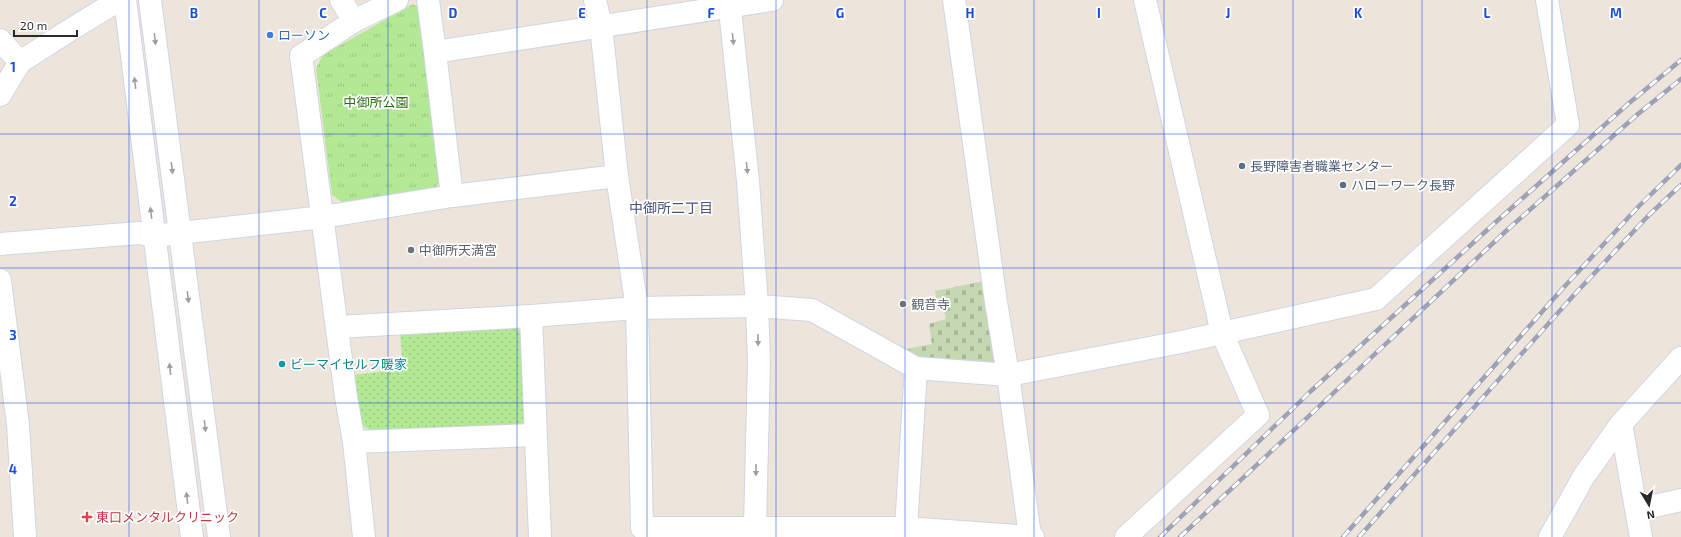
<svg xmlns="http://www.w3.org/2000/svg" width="1681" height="537" viewBox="0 0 1681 537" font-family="'Exo 2','Noto Sans JP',sans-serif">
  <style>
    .grass { fill: url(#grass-dots) }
    .cemetery { fill: url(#cemetery-stones) }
    .park { fill: url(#park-tufts) }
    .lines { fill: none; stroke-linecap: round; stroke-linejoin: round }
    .minor-casing { stroke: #d0d5e4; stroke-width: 24 }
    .minor { stroke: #fff; stroke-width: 22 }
    .rail-casing { stroke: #9ea2b6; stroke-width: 4.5 }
    .rail { stroke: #fff; stroke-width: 3; stroke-dasharray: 9; stroke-linecap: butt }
    .oneway { fill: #9f9f9f }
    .grid { fill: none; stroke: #1d4ed8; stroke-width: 1; stroke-opacity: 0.55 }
    .shop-dot { fill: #3f7fe0; stroke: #fff; stroke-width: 1.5 }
    .service-dot { fill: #5c6f8a; stroke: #fff; stroke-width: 1.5 }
    .worship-dot { fill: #6b7280; stroke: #fff; stroke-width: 1.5 }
    .culture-dot { fill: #0f9aa8; stroke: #fff; stroke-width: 1.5 }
    .health-dot { fill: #e0444e; stroke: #fff; stroke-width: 1.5 }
    .labels { text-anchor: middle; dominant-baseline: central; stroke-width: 3.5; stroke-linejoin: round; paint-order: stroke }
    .shop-label { font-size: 13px; fill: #366cbe; stroke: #fff; text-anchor: start }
    .park-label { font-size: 13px; fill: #2a6c15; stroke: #fff }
    .service-label { font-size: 13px; fill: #4e5e75; stroke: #fff; text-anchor: start }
    .worship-label { font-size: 13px; fill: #5b616d; stroke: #fff; text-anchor: start }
    .culture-label { font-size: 13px; fill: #0d838f; stroke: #fff; text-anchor: start }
    .health-label { font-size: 13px; fill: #be3a42; stroke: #fff; text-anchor: start }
    .neighbourhood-label { font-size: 14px; fill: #48537e; stroke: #fff }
    .grid-label { font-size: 13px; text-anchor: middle; font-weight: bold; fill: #1d4ed8; stroke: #fff; stroke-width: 3.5; stroke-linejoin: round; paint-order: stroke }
  </style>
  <defs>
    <pattern id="grass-dots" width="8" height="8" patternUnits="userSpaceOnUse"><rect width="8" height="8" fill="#b3e894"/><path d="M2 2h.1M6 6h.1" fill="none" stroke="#9ac780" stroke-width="1.8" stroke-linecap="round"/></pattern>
    <pattern id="cemetery-stones" width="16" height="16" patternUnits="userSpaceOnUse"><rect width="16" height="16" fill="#c6d8b1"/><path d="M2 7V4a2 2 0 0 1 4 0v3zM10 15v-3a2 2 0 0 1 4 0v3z" fill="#aaba98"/></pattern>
    <pattern id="park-tufts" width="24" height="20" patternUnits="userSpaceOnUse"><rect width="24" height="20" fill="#b3e894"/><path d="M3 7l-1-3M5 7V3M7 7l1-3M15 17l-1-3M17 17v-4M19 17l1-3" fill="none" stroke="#9ac780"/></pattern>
  </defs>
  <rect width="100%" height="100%" fill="#ede5db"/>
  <path class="grass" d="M512,324L522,333L526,420L517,428L374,432L359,424L354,375L403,369L400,332Z"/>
  <path class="cemetery" d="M989,280L998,365L917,360L907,349L932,344L929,324L946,319L942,302H937L935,291Z"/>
  <path class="park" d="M413,4L421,9L442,178L434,190L342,202L332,195L316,68L323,55Z"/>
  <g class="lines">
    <defs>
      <g id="minor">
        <path d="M125,0L192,537"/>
        <path d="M150,0L219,537"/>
        <path d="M341,0L354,21"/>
        <path d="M428,0L435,52L452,196"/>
        <path d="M595,0L601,26L617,176L637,308L642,528H906L1033,537"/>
        <path d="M729,0L748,181L757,306L759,362L755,527"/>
        <path d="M954,0L996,302L1008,375L1030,536"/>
        <path d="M0,40L20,62"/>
        <path d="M435,52L772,0"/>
        <path d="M0,95L20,62L70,30L119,0"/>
        <path d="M0,244L139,233L154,236L323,217L452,196L617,176"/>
        <path d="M0,280L18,425L25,537"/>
        <path d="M531,316L540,537"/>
        <path d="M337,327L531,316L637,308L757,306L812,310L916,368L1008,375L1181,342L1376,299L1568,125L1547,0"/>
        <path d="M1621,424L1641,537"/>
        <path d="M354,442L535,435"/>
        <path d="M1637,510L1681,500"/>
        <path d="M906,528L916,368"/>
        <path d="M364,537L354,442L346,397L301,56L354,21L397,0"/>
        <path d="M1126,537L1258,415L1222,333L1145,0"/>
        <path d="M1550,537L1584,476L1621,424L1681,358"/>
      </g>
    </defs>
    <use href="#minor" class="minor-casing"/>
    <use href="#minor" class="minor"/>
    <defs>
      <g id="rail">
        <path d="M1160,537L1311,391L1497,221L1628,104L1681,60"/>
        <path d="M1180,537L1506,231L1638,114L1681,79"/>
        <path d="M1343,537L1564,287L1639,206L1681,165"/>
        <path d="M1359,537L1573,296L1649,215L1681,185"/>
      </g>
    </defs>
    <use href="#rail" class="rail-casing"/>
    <use href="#rail" class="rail"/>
  </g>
  <defs><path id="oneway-solid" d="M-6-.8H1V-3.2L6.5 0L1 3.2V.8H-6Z"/></defs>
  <g class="oneway">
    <use href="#oneway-solid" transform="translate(155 39) rotate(83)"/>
    <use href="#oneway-solid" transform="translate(733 39) rotate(84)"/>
    <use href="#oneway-solid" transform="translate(135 83) rotate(-97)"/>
    <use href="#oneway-solid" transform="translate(172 168) rotate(83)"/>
    <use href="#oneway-solid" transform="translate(747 168) rotate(84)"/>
    <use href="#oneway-solid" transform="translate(151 213) rotate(-97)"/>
    <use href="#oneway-solid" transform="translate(188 297) rotate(83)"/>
    <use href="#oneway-solid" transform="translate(758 340) rotate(89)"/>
    <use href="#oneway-solid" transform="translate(170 369) rotate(-97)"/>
    <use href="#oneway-solid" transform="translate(205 426) rotate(83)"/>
    <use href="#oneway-solid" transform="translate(756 470) rotate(91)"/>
    <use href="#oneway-solid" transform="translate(187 498) rotate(-97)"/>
  </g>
  <path class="grid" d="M129,0V537M259,0V537M388,0V537M517,0V537M647,0V537M776,0V537M905,0V537M1034,0V537M1164,0V537M1293,0V537M1422,0V537M1552,0V537M0,134H1681M0,268H1681M0,403H1681"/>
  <circle class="shop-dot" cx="270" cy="35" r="4"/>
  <g class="service-dot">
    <circle cx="1242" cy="166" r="4"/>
    <circle cx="1343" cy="185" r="4"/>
  </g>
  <g class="worship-dot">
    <circle cx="411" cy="250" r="4"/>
    <circle cx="903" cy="304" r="4"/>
  </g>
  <circle class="culture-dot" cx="282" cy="364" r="4"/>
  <path class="health-dot" d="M85 511h4v4h4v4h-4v4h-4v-4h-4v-4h4z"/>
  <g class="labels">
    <g class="shop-label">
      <text x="278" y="35">ローソン</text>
    </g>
    <g class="park-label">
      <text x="376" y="102">中御所公園</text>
    </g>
    <g class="service-label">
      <text x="1250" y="166">長野障害者職業センター</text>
      <text x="1351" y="185">ハローワーク長野</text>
    </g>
    <g class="worship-label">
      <text x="419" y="250">中御所天満宮</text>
      <text x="911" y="304">観音寺</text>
    </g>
    <g class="culture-label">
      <text x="290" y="364">ビーマイセルフ暖家</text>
    </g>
    <g class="health-label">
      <text x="96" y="517">東口メンタルクリニック</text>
    </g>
    <g class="neighbourhood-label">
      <text x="671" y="207">中御所二丁目</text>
    </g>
  </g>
  <g class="grid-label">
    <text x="194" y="18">B</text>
    <text x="323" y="18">C</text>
    <text x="453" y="18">D</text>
    <text x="582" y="18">E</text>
    <text x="711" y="18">F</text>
    <text x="840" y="18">G</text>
    <text x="970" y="18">H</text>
    <text x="1099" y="18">I</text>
    <text x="1228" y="18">J</text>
    <text x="1358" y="18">K</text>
    <text x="1487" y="18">L</text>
    <text x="1616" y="18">M</text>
    <text x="13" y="72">1</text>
    <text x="13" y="206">2</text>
    <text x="13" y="340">3</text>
    <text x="13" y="474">4</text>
  </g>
  <g transform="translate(1649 505) rotate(170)" stroke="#ffffff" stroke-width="3" paint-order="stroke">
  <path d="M0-3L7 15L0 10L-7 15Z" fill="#2a2a2a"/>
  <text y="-6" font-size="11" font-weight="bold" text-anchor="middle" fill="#2a2a2a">N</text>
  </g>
  <path d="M14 30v6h63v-6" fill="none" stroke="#2a2a2a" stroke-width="2"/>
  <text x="20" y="30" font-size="12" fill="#2a2a2a" stroke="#ffffff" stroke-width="3" paint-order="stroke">20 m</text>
</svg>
